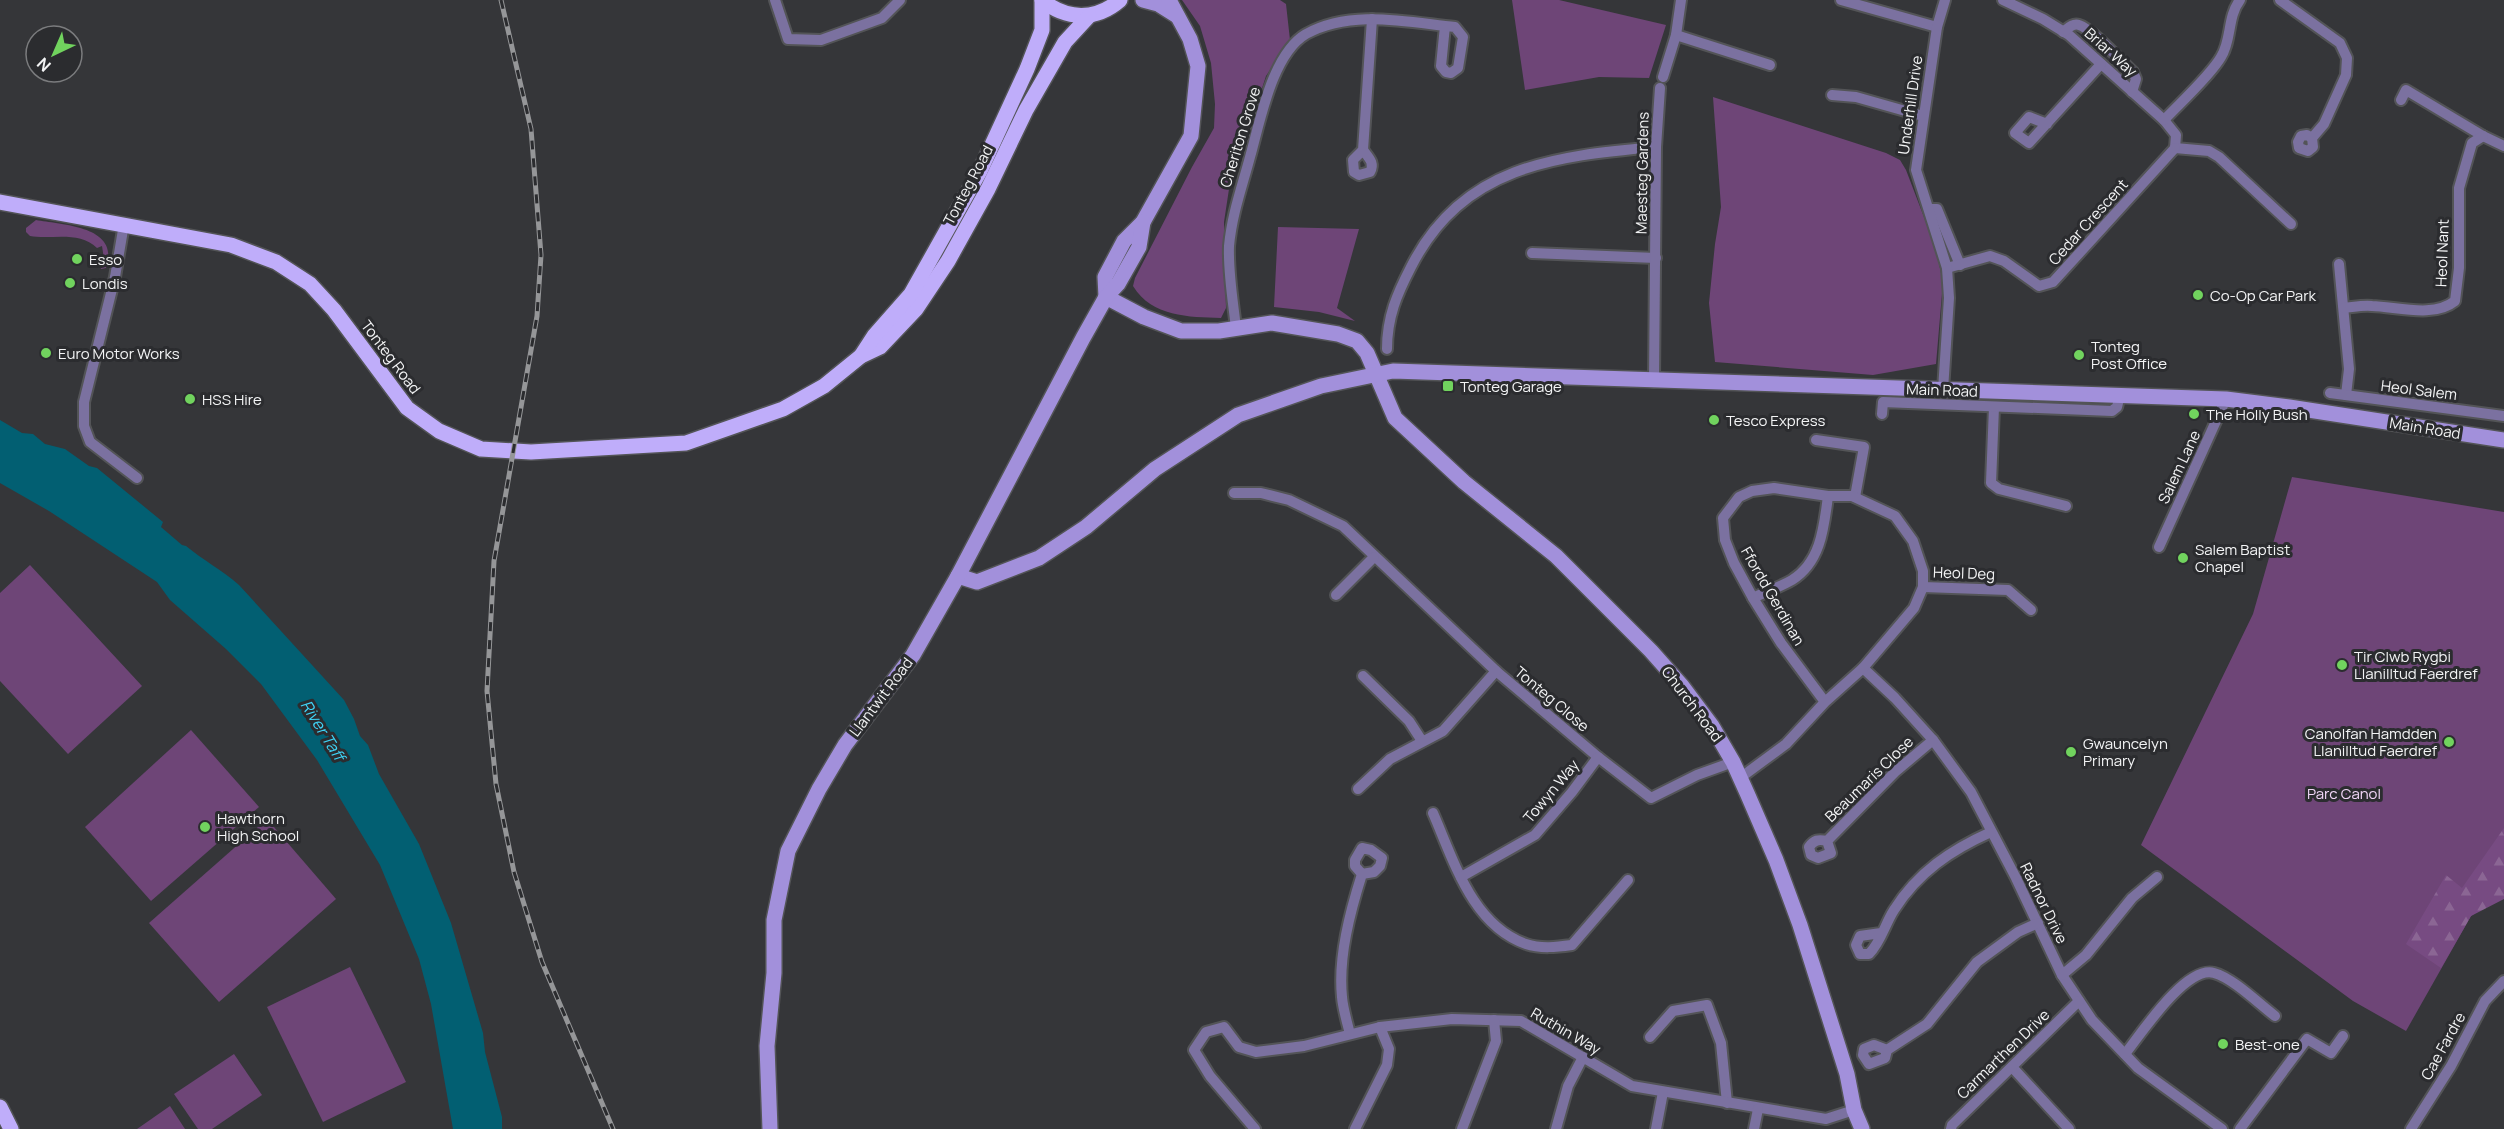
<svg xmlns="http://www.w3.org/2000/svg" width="2504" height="1129" viewBox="0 0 2504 1129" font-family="Manrope,sans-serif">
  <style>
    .green { fill: #6e4577 }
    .forest { fill: url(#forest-firs) }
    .water { fill: #025f72 }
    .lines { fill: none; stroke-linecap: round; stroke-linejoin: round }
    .street-casing { stroke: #535457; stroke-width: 14 }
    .secondary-casing { stroke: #535457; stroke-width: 18 }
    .primary-casing { stroke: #535457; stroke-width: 18 }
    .street { stroke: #7b71a0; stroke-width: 10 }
    .secondary { stroke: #a290db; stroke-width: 15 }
    .primary { stroke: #bfadfa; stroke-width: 15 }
    .rail-casing { stroke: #959698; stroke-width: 5 }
    .rail { stroke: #2b2c2f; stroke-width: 3; stroke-dasharray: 9; stroke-linecap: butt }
    .poi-dot { fill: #71d35e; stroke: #2b2c2f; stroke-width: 2 }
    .labels { text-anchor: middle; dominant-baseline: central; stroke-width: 6; stroke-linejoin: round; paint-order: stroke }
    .street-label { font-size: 15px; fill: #f3f4f5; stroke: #2b2c2f }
    .poi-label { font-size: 15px; fill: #f3f4f5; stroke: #2b2c2f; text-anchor: start }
    .park-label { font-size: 15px; fill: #f1d6f7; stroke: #2b2c2f }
    .water-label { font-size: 16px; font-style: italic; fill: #3fd4f7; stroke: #2b2c2f }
  </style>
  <defs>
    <pattern id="forest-firs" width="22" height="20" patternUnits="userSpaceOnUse" patternTransform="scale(1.5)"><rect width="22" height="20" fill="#774b82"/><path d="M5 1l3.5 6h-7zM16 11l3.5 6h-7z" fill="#8b6694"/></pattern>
  </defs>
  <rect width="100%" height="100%" fill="#353639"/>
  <g class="green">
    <path d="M1182,0H1280L1286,4L1290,40L1266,76L1229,189L1224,222L1226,308L1221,318C1189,317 1152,317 1133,286L1135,278L1192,167L1214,128L1215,104L1211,63L1200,26Z"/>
    <path d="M1512,0H1559L1666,25L1649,78L1599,77L1525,90Z"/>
    <path d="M1713,97L1886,153L1900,160L1906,170L1935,246L1943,282L1936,364L1873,375L1715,362L1709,303L1715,244L1721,207Z"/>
    <path d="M36,220C63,225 121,226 106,268L101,269L100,263L104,259L102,246L97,248C79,230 51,240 30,236L26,232V228Z"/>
    <path d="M1278,227L1359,229L1337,308L1355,321L1319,312L1274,307Z"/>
    <path d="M2292,477L2504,512V893L2471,916L2406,1031L2353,1001L2141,845L2253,614Z"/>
    <path d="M30,565L142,686L68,754L0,681V593Z"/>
    <path d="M191,730L259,807L151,901L85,827Z"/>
    <path d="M267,819L336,899L219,1002L149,923Z"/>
    <path d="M350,967L406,1082L323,1122L267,1007Z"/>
    <path d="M234,1054L262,1095L212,1129H198L174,1094Z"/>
    <path d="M170,1106L185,1129H137Z"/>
  </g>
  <path class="forest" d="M2504,828V899L2471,916L2441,968L2406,944L2446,875L2462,888Z"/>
  <path class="water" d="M0,420L22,433L33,434L45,444L65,449L89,466L97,468L163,522L161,527L182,545L186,546C203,560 222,570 239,585L344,700L354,719L360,736L368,745L379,774L419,844L451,923L483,1033L485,1052L502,1117V1129H453L431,1004L419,959L380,865L317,760L261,684L226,649L170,600L157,582L49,511L0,483Z"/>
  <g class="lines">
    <defs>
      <g id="street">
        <path d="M775,0L788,39L821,40L882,18L900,0"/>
        <path d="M1841,0L1937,27"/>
        <path d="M2003,0L2043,19L2069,35L2164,120L2176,135L2175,148"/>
        <path d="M2280,0L2340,43L2347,58L2346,75L2324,124L2312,138L2313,147L2308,151L2299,148L2298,142L2301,136L2307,135L2312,138"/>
        <path d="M2063,32C2068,28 2073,23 2079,25C2092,29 2122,62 2133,72L2136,79L2132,92"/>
        <path d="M1676,35L1770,65"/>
        <path d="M1663,77L1676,35L1681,0"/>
        <path d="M1832,95L1856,97L1923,116"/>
        <path d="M2401,100L2406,90L2483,136L2504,146"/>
        <path d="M2164,120C2180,103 2210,76 2221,57C2232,40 2227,17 2240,0"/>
        <path d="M2047,124L2029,117L2015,133L2029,143L2101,64"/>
        <path d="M2175,148L2209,151L2219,157L2291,224"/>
        <path d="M1363,150L1353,160L1354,172L1359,175L1370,172C1375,163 1369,158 1363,150L1372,19"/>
        <path d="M1929,209H1937L1960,265"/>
        <path d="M124,224L115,277L84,402V426L90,442L137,478"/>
        <path d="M1532,253L1656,258"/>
        <path d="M2339,264L2349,369L2346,395"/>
        <path d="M1947,268L1990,256L2004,261L2039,286L2053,282L2175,148"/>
        <path d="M2344,308C2354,307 2363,305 2372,306C2398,307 2434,318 2455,301L2459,268V188L2472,143L2483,136"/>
        <path d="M1236,328C1233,301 1228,273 1229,246C1232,214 1242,187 1250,157C1260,122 1272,54 1306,34C1351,9 1407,22 1455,27L1463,37L1458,68L1451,73L1446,72L1441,66L1445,26"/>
        <path d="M1387,349C1387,317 1397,294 1411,267C1462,166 1554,156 1656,147"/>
        <path d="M1654,382L1656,147L1660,88"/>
        <path d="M1943,390L1949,298L1947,268L1916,170L1937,27L1945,0"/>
        <path d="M2330,393L2504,416"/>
        <path d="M1994,407L1991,483L1999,489L2066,506"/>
        <path d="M1882,414L1883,402L2112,411L2117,407L2120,395"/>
        <path d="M1816,440L1864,447L1855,497"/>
        <path d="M1234,493H1261L1289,500L1343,526L1496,671L1598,757L1651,798L1697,775L1733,762"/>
        <path d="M2159,547L2226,399"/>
        <path d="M1923,587L2008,590L2031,610"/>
        <path d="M1336,595L1374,557"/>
        <path d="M1753,598C1766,592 1780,587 1792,580C1821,562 1824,527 1828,496"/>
        <path d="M1863,668L1895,698L1933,740L1971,792L2016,878L2062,975L2092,1020L2138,1068L2222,1129"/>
        <path d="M1363,676L1409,721L1422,741"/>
        <path d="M1740,778L1786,744L1825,702L1863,668L1914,608L1923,587V571L1913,541L1895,516L1852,496H1828L1774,488L1752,491L1739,497L1723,518L1725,540L1734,563L1753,598L1781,643L1825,702"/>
        <path d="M1358,789L1390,759L1443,731L1496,671"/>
        <path d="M1433,813C1454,861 1472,925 1526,944C1541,949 1557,947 1572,945L1628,880"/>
        <path d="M1827,841C1818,839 1814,840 1809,847L1811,855L1818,858L1831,853L1827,841L1895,772L1933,740"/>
        <path d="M1461,877L1535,835L1572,792L1598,757"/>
        <path d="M1881,933L1860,936L1856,945L1860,954H1869C1881,942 1885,924 1894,910C1918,872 1951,850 1991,832"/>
        <path d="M2062,975L2086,955L2132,898L2157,877"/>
        <path d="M1350,1034C1347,1022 1343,1009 1342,997C1338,957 1350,912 1362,874L1355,866V860L1362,848L1371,850L1382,858L1380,866L1374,872L1362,874"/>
        <path d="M1650,1037L1673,1011L1707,1005L1721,1043L1727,1103"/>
        <path d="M1887,1050L1874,1045L1864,1049L1863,1055L1869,1064L1885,1058L1887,1050L1927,1024L1977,962L2018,932L2038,923"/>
        <path d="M2125,1054C2141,1034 2186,965 2214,973C2233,978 2259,1004 2275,1016"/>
        <path d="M2012,1067L2069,1129"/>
        <path d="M1255,1129L1210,1076L1194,1050L1206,1032L1224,1027L1239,1047L1256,1052L1304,1046L1380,1027L1452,1019L1521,1021L1632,1086L1826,1119L1854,1110"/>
        <path d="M1355,1129L1387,1065L1389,1049L1380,1027"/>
        <path d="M1462,1129L1496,1041L1494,1020"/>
        <path d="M1556,1129L1568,1086L1583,1057"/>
        <path d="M1656,1129L1663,1092"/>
        <path d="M1754,1129L1758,1109"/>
        <path d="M1951,1129L1952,1125L2079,1001"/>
        <path d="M2240,1129L2307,1039L2331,1053L2343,1036"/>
        <path d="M2411,1129L2451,1066L2485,1001L2504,981"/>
      </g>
      <g id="secondary">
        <path d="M1143,0L1158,4L1177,16"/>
        <path d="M1106,297L1144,317L1181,331H1219L1272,323L1338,334L1357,341L1367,353L1395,418L1464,482L1556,556L1651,651L1682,686L1712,726L1733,762L1747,793L1776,860L1800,925L1847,1074L1854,1110L1862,1129"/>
        <path d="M1106,297L1105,277L1124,241L1143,222L1191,136L1198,66L1190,39L1169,0"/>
        <path d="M958,576L977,582L1039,558L1086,527L1155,469L1238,415L1321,386L1393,371L2226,399L2289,407L2504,440"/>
        <path d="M770,1129L767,1046L774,973V920L788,851L819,789L845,745L913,655L958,576L1083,338L1106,297L1118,284L1139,247L1143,222"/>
      </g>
      <g id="primary">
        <path d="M1042,0C1066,20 1096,21 1120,0"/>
        <path d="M0,202L231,245L276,262L310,284L334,310L407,408L439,431L481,449L531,452L686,443L783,409L824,386L861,356L880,347L916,309L948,261L988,189L1026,110L1065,42L1089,16"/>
        <path d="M861,356L874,336L911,294L980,171L1027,69L1042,30V1"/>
        <path d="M0,1107L11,1129"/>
      </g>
    </defs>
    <use href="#street" class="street-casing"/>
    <use href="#secondary" class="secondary-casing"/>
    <use href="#primary" class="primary-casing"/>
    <use href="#street" class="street"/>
    <use href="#secondary" class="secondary"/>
    <use href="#primary" class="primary"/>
    <defs>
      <path id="rail" d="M501,0L531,129L541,255L537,316L494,561L487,691L496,784L514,872L542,962L613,1129"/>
    </defs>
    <use href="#rail" class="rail-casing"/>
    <use href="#rail" class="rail"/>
  </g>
  <g class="poi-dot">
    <circle cx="77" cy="259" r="6"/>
    <circle cx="70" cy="283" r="6"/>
    <circle cx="2198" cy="295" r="6"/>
    <circle cx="46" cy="353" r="6"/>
    <circle cx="2079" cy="355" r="6"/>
    <rect x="1442" y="380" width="12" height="12" rx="3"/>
    <circle cx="190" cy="399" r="6"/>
    <circle cx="2194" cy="414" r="6"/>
    <circle cx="1714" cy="420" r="6"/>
    <circle cx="2183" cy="558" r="6"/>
    <circle cx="2342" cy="665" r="6"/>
    <circle cx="2449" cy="742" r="6"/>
    <circle cx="2071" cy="752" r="6"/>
    <circle cx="205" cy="827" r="6"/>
    <circle cx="2223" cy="1044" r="6"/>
  </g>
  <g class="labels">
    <g class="street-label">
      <text transform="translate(2111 52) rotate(42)">Briar Way</text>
      <text transform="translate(1910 105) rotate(-82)">Underhill Drive</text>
      <text transform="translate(1240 137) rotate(-73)">Cheriton Grove</text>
      <text transform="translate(1642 173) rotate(-89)">Maesteg Gardens</text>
      <text transform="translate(968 185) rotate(-62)">Tonteg Road</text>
      <text transform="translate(2088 222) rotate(-48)">Cedar Crescent</text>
      <text transform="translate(2442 253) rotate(-88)">Heol Nant</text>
      <text transform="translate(391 357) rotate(53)">Tonteg Road</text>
      <text transform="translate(1942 390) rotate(2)">Main Road</text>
      <text transform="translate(2419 390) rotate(7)">Heol Salem</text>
      <text transform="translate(2425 428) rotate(9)">Main Road</text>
      <text transform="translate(2179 467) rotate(-65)">Salem Lane</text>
      <text transform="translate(1964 573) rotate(2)">Heol Deg</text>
      <text transform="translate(1773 596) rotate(60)">Ffordd Gerdinan</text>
      <text transform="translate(881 697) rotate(-53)">Llantwit Road</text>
      <text transform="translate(1552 699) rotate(40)">Tonteg Close</text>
      <text transform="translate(1692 704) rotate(53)">Church Road</text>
      <text transform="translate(1869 779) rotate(-44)">Beaumaris Close</text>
      <text transform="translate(1551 791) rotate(-50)">Towyn Way</text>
      <text transform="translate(2044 903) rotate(64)">Radnor Drive</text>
      <text transform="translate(1566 1031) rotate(30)">Ruthin Way</text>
      <text transform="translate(2443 1046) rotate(-61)">Cae Fardre</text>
      <text transform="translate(2003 1054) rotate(-44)">Carmarthen Drive</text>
    </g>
    <g class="poi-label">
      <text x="89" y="259">Esso</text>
      <text x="82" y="283">Londis</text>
      <text x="2210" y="295">Co-Op Car Park</text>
      <text x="2091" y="346">Tonteg<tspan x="2091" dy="17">Post Office</tspan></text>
      <text x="58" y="353">Euro Motor Works</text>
      <text x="1460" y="386">Tonteg Garage</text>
      <text x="202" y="399">HSS Hire</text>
      <text x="2206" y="414">The Holly Bush</text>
      <text x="1726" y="420">Tesco Express</text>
      <text x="2195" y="549">Salem Baptist<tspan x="2195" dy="17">Chapel</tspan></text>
      <text x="2354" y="656">Tir Clwb Rygbi<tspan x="2354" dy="17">Llanilltud Faerdref</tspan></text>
      <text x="2437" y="733" text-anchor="end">Canolfan Hamdden<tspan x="2437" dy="17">Llanilltud Faerdref</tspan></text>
      <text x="2083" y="743">Gwauncelyn<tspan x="2083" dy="17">Primary</tspan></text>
      <text x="217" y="818">Hawthorn<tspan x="217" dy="17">High School</tspan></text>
      <text x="2235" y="1044">Best-one</text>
    </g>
    <g class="park-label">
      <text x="2344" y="793">Parc Canol</text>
    </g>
    <g class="water-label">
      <text transform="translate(323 730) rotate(58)">River Taff</text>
    </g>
  </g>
  <g transform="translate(54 54) rotate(224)"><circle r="28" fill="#2b2c2f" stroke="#7b7c7e" stroke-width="1.5"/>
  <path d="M0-4.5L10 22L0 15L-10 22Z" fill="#71d35e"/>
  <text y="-9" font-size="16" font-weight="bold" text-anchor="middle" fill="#f3f4f5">N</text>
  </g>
</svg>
